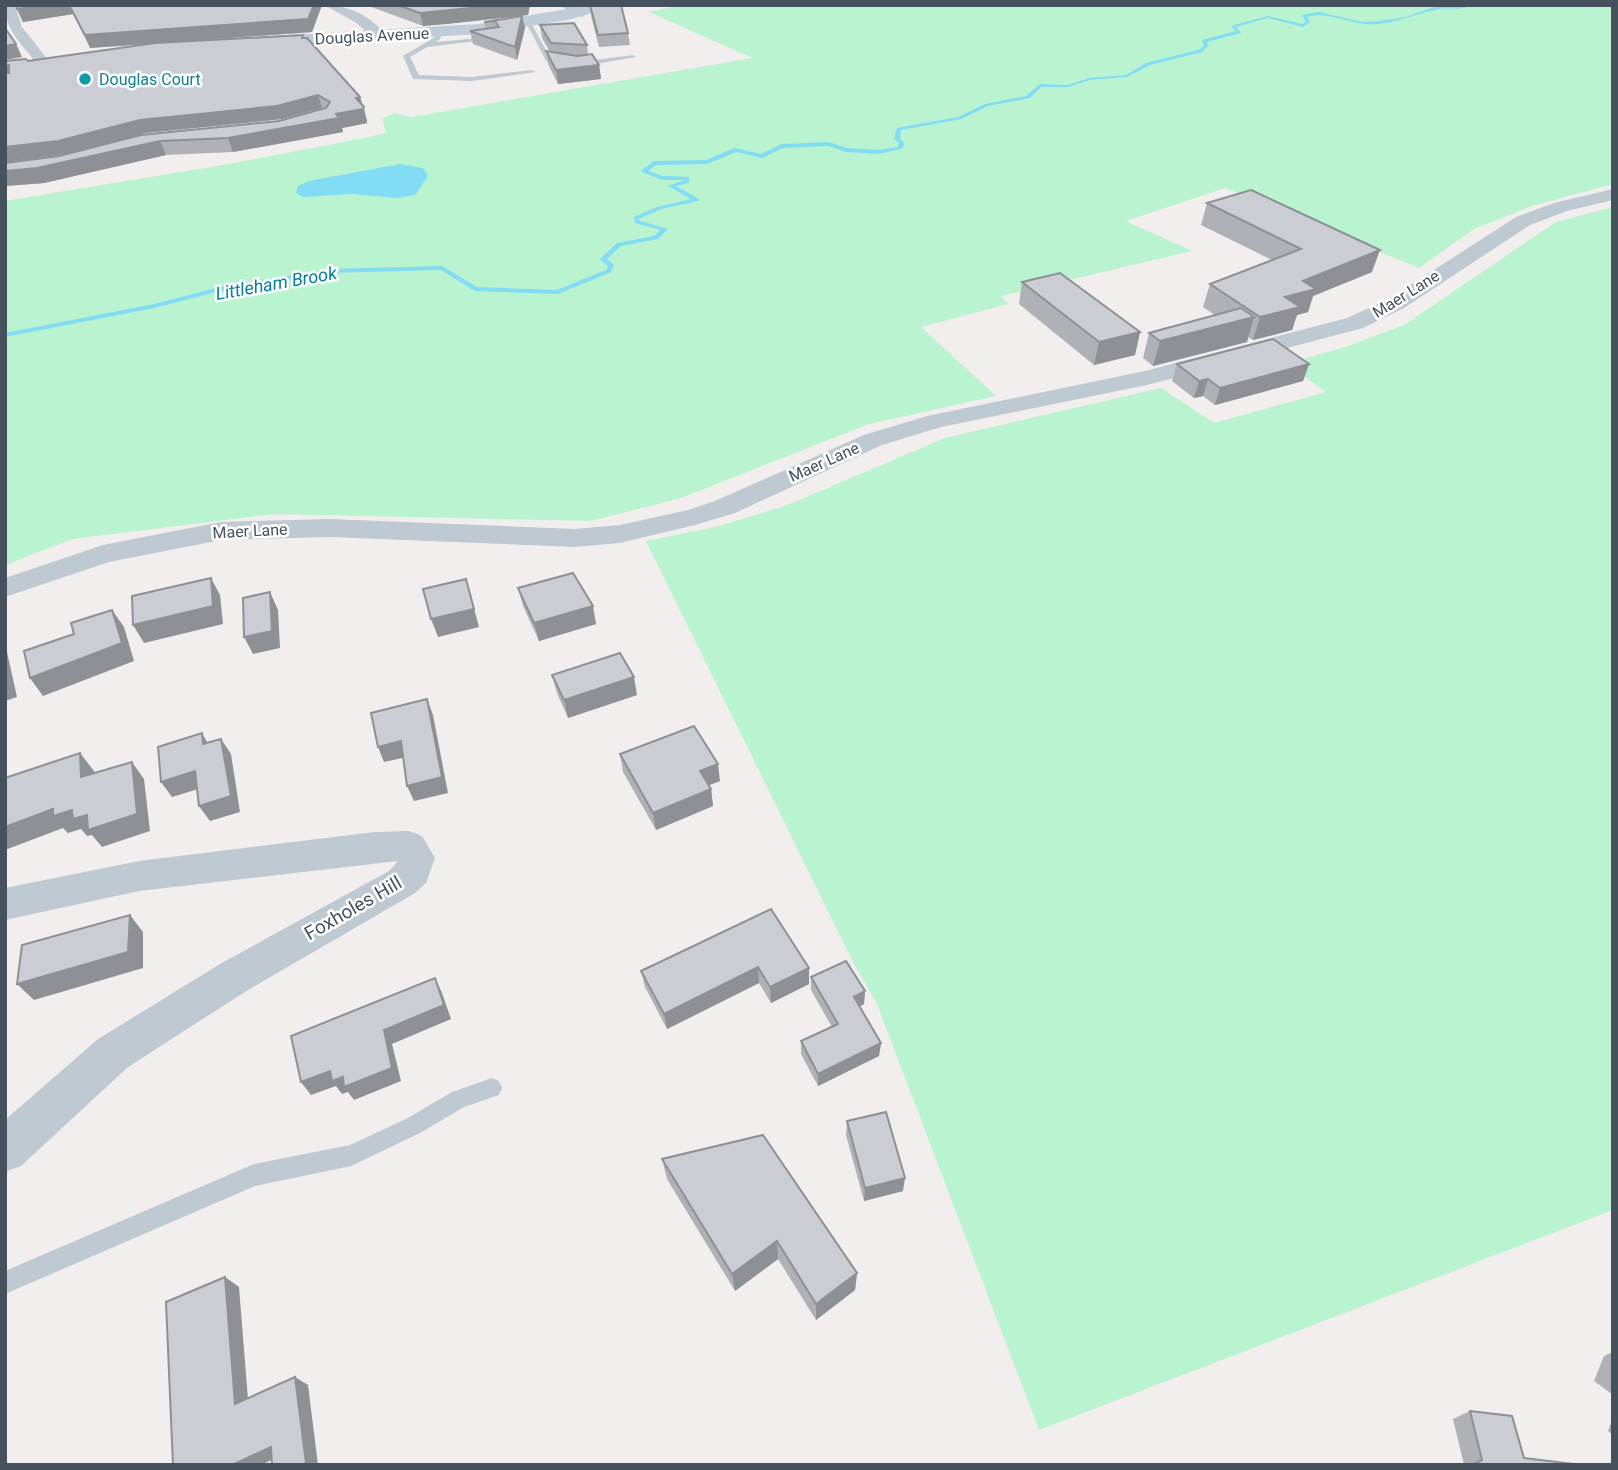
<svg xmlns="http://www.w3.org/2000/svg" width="1618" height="1470" viewBox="0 0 1618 1470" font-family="Roboto,sans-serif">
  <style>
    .green { fill: #b9f3cf }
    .water { fill: #82ddf4 }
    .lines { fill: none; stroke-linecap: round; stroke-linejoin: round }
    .stream { fill: #82ddf4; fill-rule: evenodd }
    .lane { fill: #bec9d2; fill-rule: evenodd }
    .street { fill: #bec9d2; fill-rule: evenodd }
    .secondary { fill: #bfccda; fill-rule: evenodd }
    .wall { fill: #aeb1b6; fill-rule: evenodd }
    .shaded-wall { fill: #8d9094 }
    .building { fill: #caced4; stroke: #8d9094; stroke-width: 2 }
    .culture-dot { fill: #0f9aa8; stroke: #fff; stroke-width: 2.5 }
    .labels { text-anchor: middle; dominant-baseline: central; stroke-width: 5; stroke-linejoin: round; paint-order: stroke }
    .far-street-label { font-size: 16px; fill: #45525e; stroke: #fff }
    .far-culture-label { font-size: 16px; fill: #0d838f; stroke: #fff; text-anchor: start }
    .far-water-label { font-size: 18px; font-style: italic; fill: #037e9d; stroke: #fff }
    .street-label { font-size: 19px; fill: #45525e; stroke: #fff }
  </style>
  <rect width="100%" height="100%" fill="#f2eeee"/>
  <g class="green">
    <path d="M682,5H1613V184L1532,206L1474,229L1419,268L1225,188L1126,221L1192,251L1001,296L1008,304L921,327L996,396L869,424L681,498L591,521L274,514L72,539L5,565V201L229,164L364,138L386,133L382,119L394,113L412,117L752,58L649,12Z"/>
    <path d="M1613,207V1210L1039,1430L877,1004L853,962L646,541L719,526L785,506L945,438L1161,388L1214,423L1326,392L1287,364L1348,346L1404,325L1556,222Z"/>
  </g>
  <path class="water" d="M400,164L423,168L428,176L415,195L397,198L351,194L303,197L296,193L298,186L309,181Z"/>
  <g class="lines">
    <path class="stream" d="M1466,5H1472C1460,12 1448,6 1435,10C1411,15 1390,26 1366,24C1346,23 1327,11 1307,17L1310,22L1303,27L1268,18L1236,27L1241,33L1207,42L1208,46L1202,52L1150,65L1127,77L1090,80L1068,87H1041L1030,98L988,106L961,119L901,130L900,138L905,144L901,149L879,154L846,152L828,146L783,148L762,158L736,152L707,164L656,165L648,171L663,176L689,177V183L676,186L699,199V201L661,209L639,219L640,221L668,229L658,239L621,246L607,259L614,265L611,272L558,294L475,291L441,270L328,273L220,291L154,308L5,337V333L154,304L220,287L328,269L442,266L477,287L557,290L606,270L608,266L600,259L617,243L654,236L661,230L635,223L634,217L657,207L691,199L668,186L684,180H662L642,172V170L654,161L706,160L735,148L761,154L782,144L828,142L847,148L879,150L897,147L899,144L894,138L897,128L958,117L985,104L1026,96L1040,84L1068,85L1089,78L1126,75L1146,63L1198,50L1204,46L1202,40L1236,31L1231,26L1268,16L1302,24L1306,22L1302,15L1318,12L1363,22L1381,21L1406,17L1437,6L1461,7Z"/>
    <g class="lane">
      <path d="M526,22L531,23L551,59L579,62L633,55L636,57L579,67L546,61Z"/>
      <path d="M440,30L443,32L440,39L436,42L491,37L494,39L427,47L410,57L419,75L472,77L532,70L536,72L472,81L413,79L403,56L435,37Z"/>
      <path d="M492,1078L499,1081L502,1088L499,1095L464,1107L420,1133L351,1166L255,1186L5,1294V1271L254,1164L350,1145L406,1119L452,1092Z"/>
    </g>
    <g class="street">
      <path d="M5,5H15L22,27L49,61L47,64H37C23,45 5,31 5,5Z"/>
      <path d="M324,5C349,5 371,16 387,36L375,39L355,22Z"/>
      <path d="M558,5H576L589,13L582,17Z"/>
      <path d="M1613,189V200L1567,211L1530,225L1404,308L1363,328L1147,385L941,427L882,445L735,513L695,525L620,543L575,547L330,537L221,540L109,562L5,597V578L103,545L221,522L330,519L575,529L620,525L688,510L715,501L864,435L927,416L1145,371L1347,318L1389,299L1516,217L1554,203Z"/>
      <path d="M409,831L422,836L435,858L426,883L415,893L248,990L128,1067L21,1166L5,1172V1120L98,1039L220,964L389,871L398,861L139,891L5,920V888L139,861L375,832Z"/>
    </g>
    <path class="secondary" d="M590,5H619L568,20L479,34L255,47L247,42L255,37L479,24Z"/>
  </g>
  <g class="wall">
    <path d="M322,5L312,32L90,48L73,14L23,22L17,9Z"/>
    <path d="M366,5H530L528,15L423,26Z"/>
    <path d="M590,5L628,33L630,45L599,47L591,16Z"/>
    <path d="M522,16L525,28L517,60L473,44L470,31L486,29L484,22Z"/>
    <path d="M540,25L587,45L588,54L599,65L601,79L558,84L548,64L546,51L550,52L542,38Z"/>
    <path d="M304,38L364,107L367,123L342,128L343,132L233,152L166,155L44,183L5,186V163L28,61ZM322,108L279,121L116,141L146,133L282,119Z"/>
    <path d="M1207,203L1372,272L1313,296L1308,312L1297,315L1292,330L1253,340L1248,337L1247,342L1153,366L1143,358L1149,333L1215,315L1203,307L1210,284L1272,260L1201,225Z"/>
    <path d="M1022,282L1140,332L1135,355L1094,365L1019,304Z"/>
    <path d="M1177,364H1309L1303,381L1215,405L1203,396L1194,398L1172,381Z"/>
    <path d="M518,588L596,624L539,641L523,606Z"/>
    <path d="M552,675L637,695L568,718L557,693Z"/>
    <path d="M620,754L720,781L709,785L711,789L713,806L656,830L623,772Z"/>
    <path d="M771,909L809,984L771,1003L759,983L667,1029L645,987L641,971Z"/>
    <path d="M811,977L865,991L864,1004L859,1007L881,1043L879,1056L818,1086L801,1054V1041L832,1027L811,990Z"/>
    <path d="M847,1121L903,1191L864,1201L846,1135Z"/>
    <path d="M662,1159L857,1273L855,1290L816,1320L778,1259L735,1291L667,1179Z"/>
    <path d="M1613,1352V1395L1594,1381L1604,1356Z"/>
    <path d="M1470,1411L1524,1458L1582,1465H1464L1453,1419Z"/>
    <path d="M1613,1417V1435L1608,1431Z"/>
  </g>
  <g class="shaded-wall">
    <path d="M45,5H69L73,14L23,22L17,9Z"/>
    <path d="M314,5H322L312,32L90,48L85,35Z"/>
    <path d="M501,5H530L528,15L447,24L423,26L420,13Z"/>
    <path d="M522,16L525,28L517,60L515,47Z"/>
    <path d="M16,44L22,57L5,60V46Z"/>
    <path d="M9,65L15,78L5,79V66Z"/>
    <path d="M599,65L601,79L558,84L556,70Z"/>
    <path d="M318,95L322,108L282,119L146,133L64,154L5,162V147L140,120Z"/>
    <path d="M360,97L367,120V123L342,128L343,132L233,152L228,138L336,114L356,98Z"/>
    <path d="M160,141L166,155L44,183L5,186V171Z"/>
    <path d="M1380,250L1372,272L1313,296L1308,312L1297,315L1292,330L1253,340L1260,317L1303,281Z"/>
    <path d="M1254,317L1247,342L1153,366L1160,341Z"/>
    <path d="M1140,332L1135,355L1094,365L1099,342Z"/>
    <path d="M1309,364L1303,381L1215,405L1220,388Z"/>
    <path d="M1208,379L1203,396L1194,398L1199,381Z"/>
    <path d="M211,578L220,595L223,624L144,643L133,625Z"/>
    <path d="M466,579L479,627L438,637L431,619Z"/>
    <path d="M270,592L278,610L280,648L253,654L244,637Z"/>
    <path d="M593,606L596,624L539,641L534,623Z"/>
    <path d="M112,610L124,627L134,661L43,696L30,678Z"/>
    <path d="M5,643L17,697L5,701Z"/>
    <path d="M634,677L637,695L568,718L564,700Z"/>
    <path d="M427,699L433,715L448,793L414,801L407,786Z"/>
    <path d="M202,733L211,749L203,744Z"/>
    <path d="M221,739L231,754L240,812L210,821L199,806Z"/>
    <path d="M401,741L407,757L384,762L378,747Z"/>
    <path d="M80,753L94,771L95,795L81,777Z"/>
    <path d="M132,762L144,779L150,831L102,847L92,835L87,836L81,829L68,833L63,828L5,850V827Z"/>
    <path d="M718,764L720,781L702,788L700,771Z"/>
    <path d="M195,771L205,787L172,797L161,782Z"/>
    <path d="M711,789L713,806L656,830L653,813Z"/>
    <path d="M130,915L143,932V968L34,1000L17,984Z"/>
    <path d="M758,967L759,983L667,1029L664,1014Z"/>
    <path d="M809,968V984L771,1003L770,987Z"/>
    <path d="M435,978L442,993L451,1019L392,1044L401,1081L354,1100L348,1092L342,1094L336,1086L311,1095L301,1082L330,1071L384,1030Z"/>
    <path d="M865,991L864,1004L853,1010L854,997Z"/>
    <path d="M881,1043L879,1056L818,1086V1074Z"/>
    <path d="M905,1178L903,1191L864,1201L865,1188Z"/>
    <path d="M777,1241L778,1259L735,1291L732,1274Z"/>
    <path d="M857,1273L855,1290L816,1320V1304Z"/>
    <path d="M225,1277L239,1287L249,1412L235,1404Z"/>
    <path d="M295,1377L308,1385L318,1465H302Z"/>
    <path d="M271,1447L284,1454L261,1465H232Z"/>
  </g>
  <g class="building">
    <path d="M16,5H45L17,9Z"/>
    <path d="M69,5H314L308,19L85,35Z"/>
    <path d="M397,5H501L420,13Z"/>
    <path d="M590,5H621L628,33L598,35Z"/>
    <path d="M522,16L515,47L470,31L499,27L495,21L484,22Z"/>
    <path d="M574,23L587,45L551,43L540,25Z"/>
    <path d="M5,28L16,44L5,46Z"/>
    <path d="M303,35L302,38H307L360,97L356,98L364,107L363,109L336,114L339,118L228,138L160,141L37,168L5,171V163L59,156L141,135L279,121L326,108L330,102L318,95L277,106L140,120L58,141L5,147V73H9V65L5,66V61L26,59L28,61L155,43Z"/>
    <path d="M546,51L577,56L592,54L599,65L556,70Z"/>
    <path d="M1251,190L1380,250L1303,281L1316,289L1285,297L1300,307L1260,317L1210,284L1301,249L1207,203Z"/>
    <path d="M1060,273L1140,332L1099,342L1022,282Z"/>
    <path d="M1241,308L1254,317L1160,341L1149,333Z"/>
    <path d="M1273,339L1309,364L1220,388L1208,379L1199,381L1177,364Z"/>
    <path d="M573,573L593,606L534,623L518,588Z"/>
    <path d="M211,578L213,606L133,625L132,596Z"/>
    <path d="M466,579L474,609L431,619L423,589Z"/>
    <path d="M270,592L272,631L244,637L243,598Z"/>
    <path d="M112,610L122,643L30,678L24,651L74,634L71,623Z"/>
    <path d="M620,653L634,677L564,700L552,675Z"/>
    <path d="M427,699L442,777L407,786L401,741L378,747L371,713Z"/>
    <path d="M694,726L718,764L700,771L711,789L653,813L620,754Z"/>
    <path d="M202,733L203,744L221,739L231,796L199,806L195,771L161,782L158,747Z"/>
    <path d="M80,753L81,777L132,762L137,814L88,830L87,815L73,819L72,810L53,816V809L5,827V778Z"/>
    <path d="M771,909L809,968L770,987L758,967L664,1014L641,971Z"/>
    <path d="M130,915L128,952L17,984L22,945Z"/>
    <path d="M846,961L865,991L854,997L881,1043L818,1074L801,1041L838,1024L811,977Z"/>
    <path d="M435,978L444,1005L384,1030L392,1068L344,1087L343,1077L332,1081L330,1071L301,1082L291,1036Z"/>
    <path d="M886,1112L905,1178L865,1188L847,1121Z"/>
    <path d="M763,1135L857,1273L816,1304L777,1241L732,1274L662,1159Z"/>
    <path d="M225,1277L235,1404L295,1377L306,1463L302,1465H272L271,1447L232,1465H173L166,1302Z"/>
    <path d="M1470,1411L1512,1416L1524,1458L1582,1465H1472L1482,1460Z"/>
  </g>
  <circle class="culture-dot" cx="85" cy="79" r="7"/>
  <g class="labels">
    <g class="far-street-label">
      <text transform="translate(372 36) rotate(-3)">Douglas Avenue</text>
      <text transform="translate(1406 294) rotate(-32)">Maer Lane</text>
      <text transform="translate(824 462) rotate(-24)">Maer Lane</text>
      <text transform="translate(250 531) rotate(-3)">Maer Lane</text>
    </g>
    <g class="far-culture-label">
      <text x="99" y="79">Douglas Court</text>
    </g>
    <g class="far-water-label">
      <text transform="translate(276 283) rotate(-10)">Littleham Brook</text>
    </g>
    <g class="street-label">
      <text transform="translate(353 908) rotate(-30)">Foxholes Hill</text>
    </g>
  </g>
  <rect width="1618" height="1470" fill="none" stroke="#45525e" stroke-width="14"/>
</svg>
